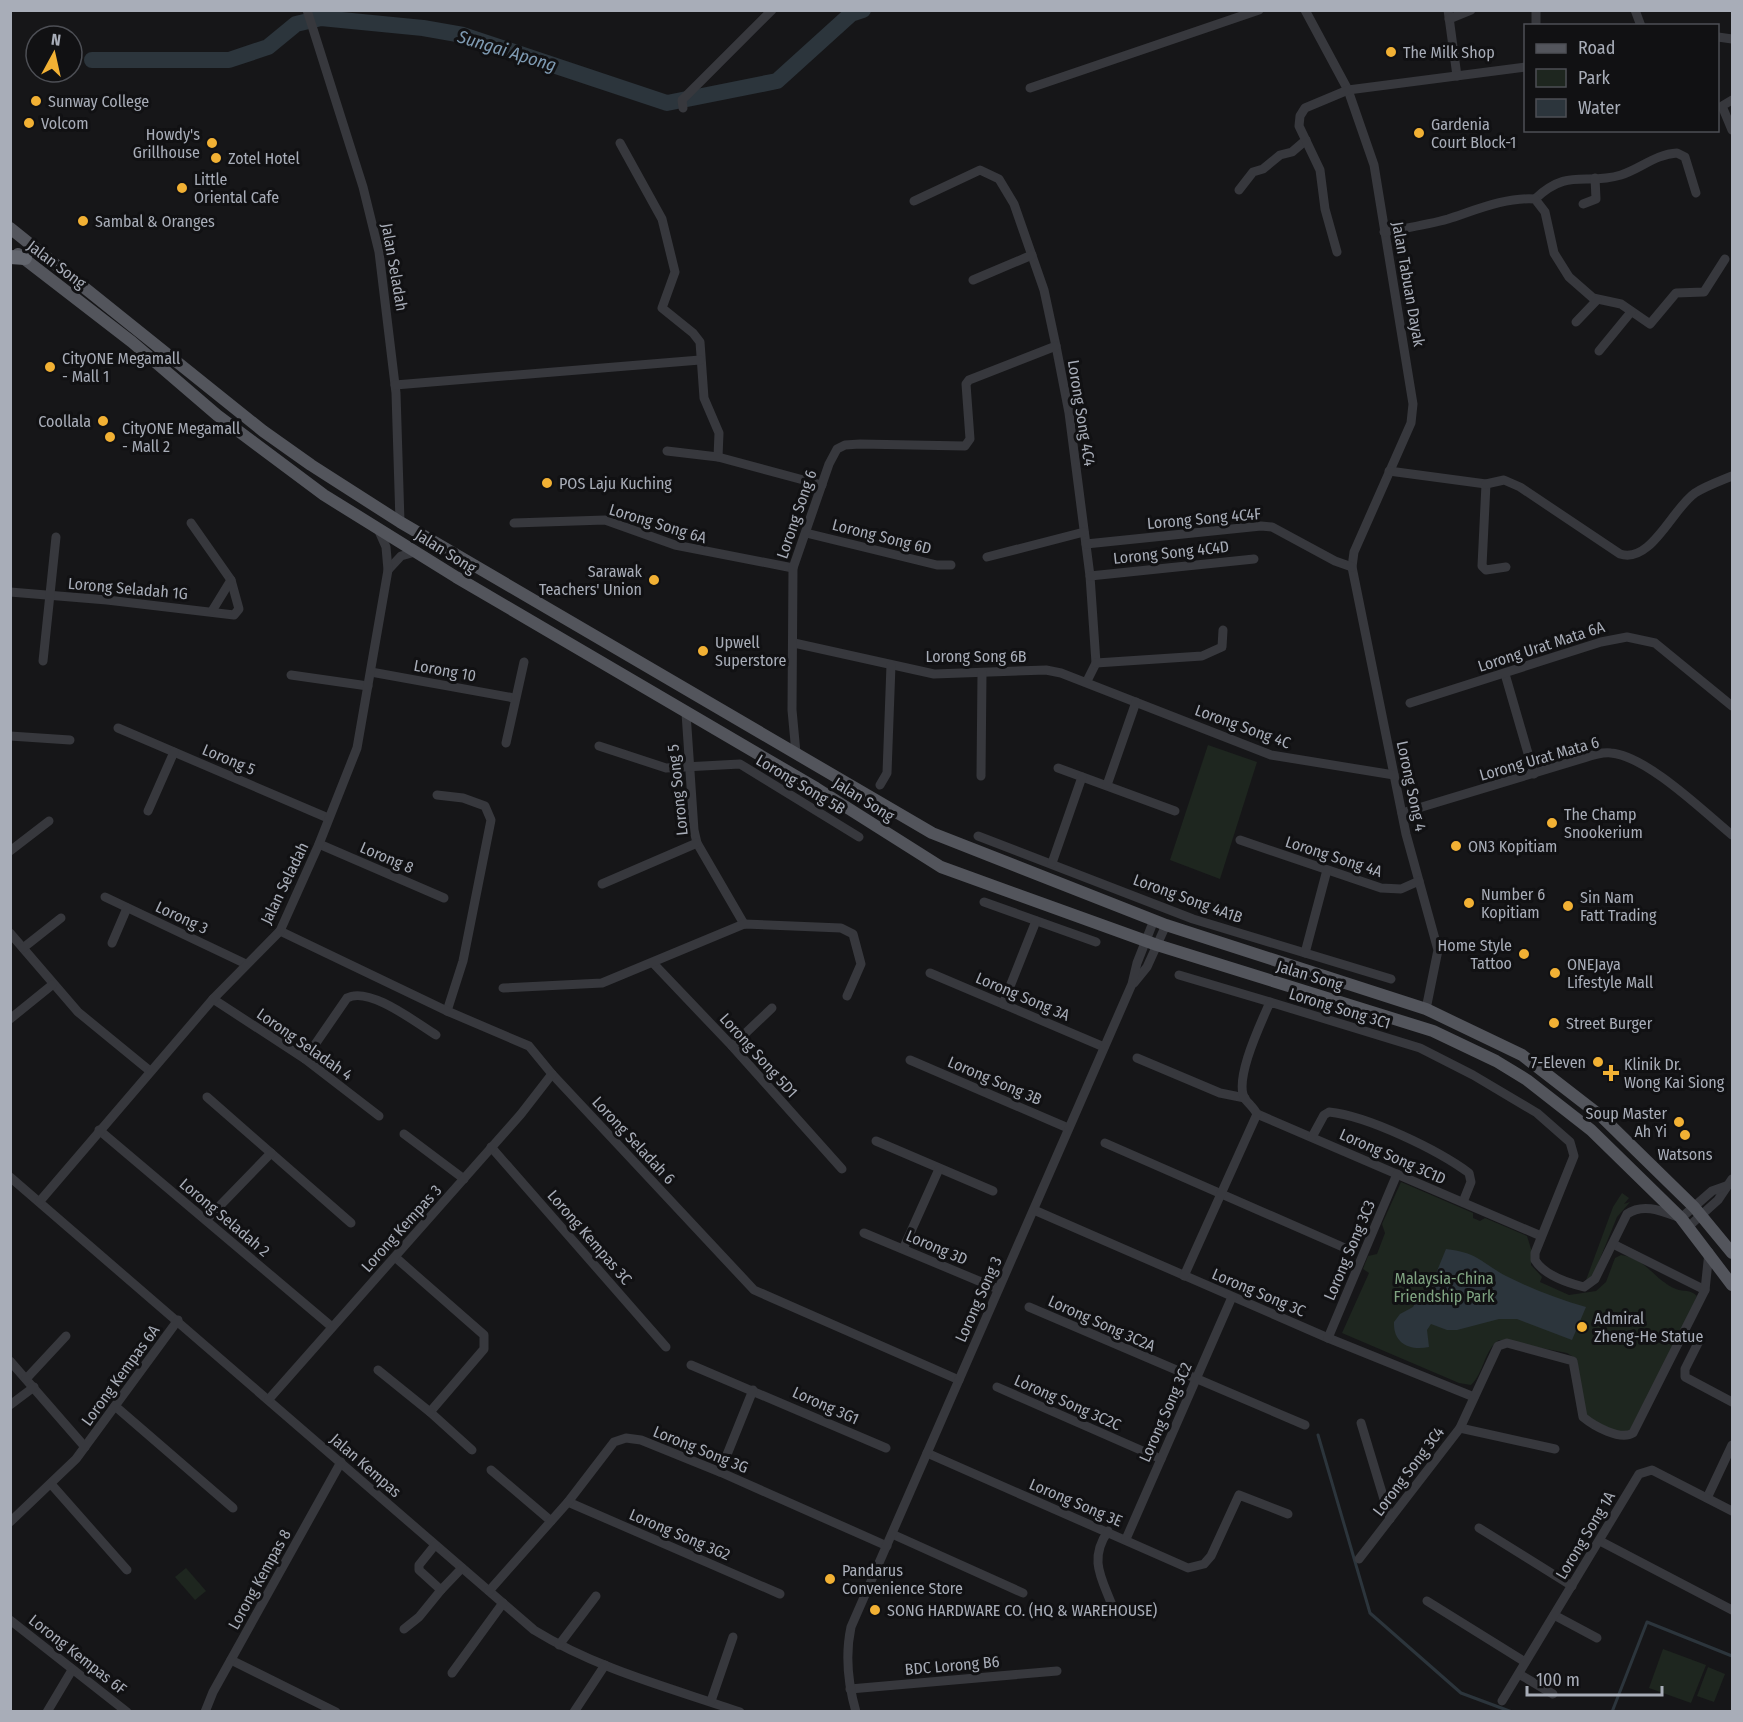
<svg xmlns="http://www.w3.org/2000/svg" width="1743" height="1722" viewBox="0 0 1743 1722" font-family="'Fira Sans Condensed',sans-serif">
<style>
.green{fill:#1e261f}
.water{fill:#2c353c}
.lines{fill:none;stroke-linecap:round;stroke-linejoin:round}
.stream{stroke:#2c353c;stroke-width:3}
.river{stroke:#2c353c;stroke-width:16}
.minor{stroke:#37383d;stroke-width:9}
.major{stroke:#53555c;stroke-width:12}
.highway{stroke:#63666e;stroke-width:14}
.poi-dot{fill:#f2b134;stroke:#111113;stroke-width:2}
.labels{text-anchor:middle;stroke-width:6;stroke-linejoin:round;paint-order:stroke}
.poi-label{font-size:16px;fill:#a8adb8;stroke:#111113;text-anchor:start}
.street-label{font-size:16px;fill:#a8adb8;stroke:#111113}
.park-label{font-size:16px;fill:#7fa381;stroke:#111113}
.water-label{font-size:18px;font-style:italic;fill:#7f9bb3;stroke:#111113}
</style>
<rect width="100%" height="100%" fill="#161618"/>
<g class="green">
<polygon points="1208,745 1257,762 1220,879 1170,860"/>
<path d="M1401 1182 1473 1213V1218L1480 1221 1485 1218 1527 1236 1532 1252 1531 1265 1542 1277 1540 1282 1569 1295 1596 1291 1606 1282 1615 1258 1621 1255C1646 1258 1654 1280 1676 1289 1684 1292 1690 1289 1697 1296L1634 1428 1621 1434 1588 1418 1581 1405 1577 1359 1567 1353 1499 1340C1484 1350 1484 1373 1471 1385L1459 1383 1342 1333 1369 1273 1363 1269 1368 1256 1377 1254 1385 1233 1382 1224Z"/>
<polygon points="1622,1193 1629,1198 1624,1204 1630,1202 1617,1217 1590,1283 1585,1283 1613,1207"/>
<polygon points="186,1568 206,1591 195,1600 175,1577"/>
<polygon points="1663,1649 1706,1665 1691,1703 1649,1688"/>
<polygon points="1708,1667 1725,1674 1714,1702 1697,1696"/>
</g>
<path class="water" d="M1446 1249C1479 1253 1480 1262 1506 1276 1532 1289 1558 1299 1586 1307L1572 1340 1517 1319H1499L1457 1330H1447L1431 1324 1427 1330 1429 1347C1410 1351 1393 1344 1394 1322L1400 1314 1413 1307 1416 1301 1428 1293Z"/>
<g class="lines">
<g class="stream">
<polyline points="1318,1435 1370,1613 1461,1693 1512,1712"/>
<polyline points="1612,1712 1647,1622 1732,1656"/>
</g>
<polyline class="river" points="92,60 229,60 268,47 296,24 321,18 423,28 463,35 667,103 777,81 851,14 863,10"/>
<g class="minor">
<polyline points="307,10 363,187 379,252 396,393 400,522"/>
<polyline points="1305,10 1348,90 1374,165 1413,404 1411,423 1354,552 1352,567 1406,834 1438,950 1426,1009"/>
<polyline points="1448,10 1457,76"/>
<polyline points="1536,10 1536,26"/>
<polyline points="1635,10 1641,26"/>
<polyline points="1449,19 1471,10"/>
<polyline points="1718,37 1732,39"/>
<polyline points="1030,88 1259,10"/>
<polyline points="1732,100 1722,106 1732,130"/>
<polyline points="683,108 682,100 772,10"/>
<polyline points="620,143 662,219 675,272 662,308 693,333 700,342 704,398 719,433 718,457"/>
<polyline points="1239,190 1253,172 1263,169 1280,155 1292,152 1306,140"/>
<path d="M1535 199C1569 167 1585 186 1621 175 1640 169 1656 154 1677 153L1685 157 1696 193"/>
<polyline points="914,201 980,170 999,179 1014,204 1044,290 1056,346 1069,413 1090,576 1096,663 1087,681"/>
<polyline points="1583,204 1596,199 1595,178"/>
<path d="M1384 232C1405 228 1427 225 1448 219 1476 210 1506 197 1535 199L1545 212 1554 253 1569 277 1593 298 1621 304 1650 324 1676 293 1704 292 1725 259"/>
<polyline points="1337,252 1325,209 1320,170 1299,126 1300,116 1305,108 1348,90 1526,67"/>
<polyline points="973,280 1032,255"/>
<polyline points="1576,322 1597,300"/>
<polyline points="1599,351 1631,312"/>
<polyline points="395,385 700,360"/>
<polyline points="667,451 718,457 822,485"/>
<polyline points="1389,471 1486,484 1482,566 1486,570 1506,567"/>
<path d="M1486 484 1504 480 1520 487 1620 554C1651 564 1672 509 1695 493 1706 486 1720 481 1732 476"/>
<polyline points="514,523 605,520 675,545 793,568"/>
<polyline points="806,533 937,565 951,565"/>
<polyline points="1086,544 1261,526 1272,527 1335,561 1352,567"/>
<polyline points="987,557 1084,532"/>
<polyline points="388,570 401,556 415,552"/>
<polyline points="1090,576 1254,559"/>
<polyline points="10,592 107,600 234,615 239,609 231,580 191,523"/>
<polyline points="212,611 231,580"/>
<polyline points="794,643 934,674 1046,670 1061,673 1271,755 1394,775"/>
<polyline points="43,661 56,537"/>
<polyline points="1096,663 1202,656 1222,647 1223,630"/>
<polyline points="371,672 514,698"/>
<polyline points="1505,674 1534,774"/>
<polyline points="291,675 368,686"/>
<polyline points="1410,703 1601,642 1627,637 1655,643 1732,706"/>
<polyline points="686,713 694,830 697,843 744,924"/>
<polyline points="118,728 328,818"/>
<polyline points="10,736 70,740"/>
<polyline points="506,743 524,662"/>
<polyline points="599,746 666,768 740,764 859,837"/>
<polyline points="796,753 792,710 793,568 829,464 837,449 845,445 860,444 965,446 970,439 966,384 969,380 1056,346"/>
<polyline points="1058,768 1175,811"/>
<polyline points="981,776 982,673"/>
<polyline points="880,785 887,773 891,665"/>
<polyline points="1107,785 1136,702"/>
<polyline points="437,795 463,798 485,806 491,820 463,961 447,1011"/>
<polyline points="148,811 174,752"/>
<path d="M1402 813 1584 758C1593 755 1602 752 1611 753 1647 756 1704 812 1732 835"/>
<polyline points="978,836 1193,919 1391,979"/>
<polyline points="1240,840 1381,888 1401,889 1419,881"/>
<polyline points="319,844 444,898"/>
<polyline points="10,851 49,821"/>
<polyline points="1052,863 1082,777"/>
<polyline points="602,884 697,843"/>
<polyline points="105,897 246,964"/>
<polyline points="984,902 1096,942"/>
<polyline points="280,931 447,1011 529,1046 552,1074 754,1290 959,1380"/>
<polyline points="10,933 78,1012 150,1071"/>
<polyline points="112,943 127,908"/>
<polyline points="23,948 61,918"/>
<polyline points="1305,953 1327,870"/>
<polyline points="653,963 732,1046 842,1169"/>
<polyline points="930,973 1104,1047"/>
<polyline points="1179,975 1270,1002"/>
<polyline points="1134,983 1147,967 1166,925"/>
<polyline points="503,988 602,983 744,924 841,928 853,934 861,964 847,996"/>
<polyline points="213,999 305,1059 379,1116"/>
<polyline points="1003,1004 1036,921"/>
<polyline points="10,1019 52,985"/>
<polyline points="732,1046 772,1008"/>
<polyline points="1137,1058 1220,1093 1245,1098"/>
<path d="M305 1059 347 998C369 986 415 1022 436 1035"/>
<polyline points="910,1060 1068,1128"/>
<polyline points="207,1097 351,1223"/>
<polyline points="1257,1114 1541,1236"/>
<polyline points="99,1130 332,1327"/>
<polyline points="404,1134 464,1179"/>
<path d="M1312 1137 1324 1115 1329 1112C1368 1116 1438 1150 1469 1173L1471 1182 1463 1202"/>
<polyline points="876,1141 993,1191"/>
<polyline points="1105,1143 1345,1248"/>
<polyline points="491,1147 666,1347"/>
<path d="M10 1177 534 1630C597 1669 671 1688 740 1712"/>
<polyline points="40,1201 213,999 280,931 319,844 357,748 388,570 386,547 378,529"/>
<polyline points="1034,1210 1328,1338 1474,1397"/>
<polyline points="206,1220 271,1153"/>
<polyline points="1688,1227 1718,1200 1732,1179"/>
<polyline points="864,1233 998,1289"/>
<polyline points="1613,1244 1705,1290"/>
<polyline points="903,1249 939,1169"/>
<polyline points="395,1257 484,1335 484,1349 430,1412 472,1450"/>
<path d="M1184 1276 1257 1114C1254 1108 1249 1104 1245 1099 1233 1080 1262 1021 1270 1002L1420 1048 1473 1075 1537 1113 1570 1142 1574 1156 1535 1253V1260C1544 1275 1568 1283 1584 1287L1595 1279 1627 1214C1644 1202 1664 1212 1681 1218L1712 1191 1726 1186"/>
<polyline points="1029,1307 1305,1425"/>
<polyline points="1328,1338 1397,1174"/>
<polyline points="1700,1339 1685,1369 1685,1377 1732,1402"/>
<polyline points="10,1361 85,1447"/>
<polyline points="691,1365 886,1448"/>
<polyline points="378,1370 430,1412"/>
<polyline points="26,1379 66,1336"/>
<polyline points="997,1387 1161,1459"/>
<polyline points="269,1399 521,1114 552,1074"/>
<polyline points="10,1405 34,1387"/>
<polyline points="115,1406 233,1508"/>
<polyline points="1361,1423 1390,1519"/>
<polyline points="1460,1428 1555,1449"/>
<polyline points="927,1453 1188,1568 1204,1564 1211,1556 1239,1495 1288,1514"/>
<polyline points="491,1470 551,1521"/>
<polyline points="720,1472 753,1390"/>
<polyline points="51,1484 127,1570"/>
<polyline points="1707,1498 1732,1445"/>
<polyline points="568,1502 780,1594"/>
<polyline points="10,1522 76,1459 178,1320"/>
<polyline points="1479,1528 1572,1586"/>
<path d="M1108 1531C1088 1560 1102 1578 1113 1608"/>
<polyline points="892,1534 1023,1593"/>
<polyline points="1126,1539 1232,1297"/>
<polyline points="1600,1541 1732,1610"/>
<path d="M1359 1559 1460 1428 1498 1346 1507 1343 1573 1361 1583 1417C1594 1426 1620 1441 1633 1433L1705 1290 1709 1252"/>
<polyline points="441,1590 462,1568"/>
<polyline points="489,1591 568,1502 614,1442 626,1438 641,1440 720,1472 887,1546"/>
<polyline points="1427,1601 1525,1662"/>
<polyline points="1554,1615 1597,1638"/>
<polyline points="10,1620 127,1712"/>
<polyline points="404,1629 419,1617 441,1590 419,1570 419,1565 435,1545"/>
<polyline points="559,1645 596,1596"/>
<polyline points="231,1660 336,1712"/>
<polyline points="452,1673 503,1603"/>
<polyline points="1519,1674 1553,1694"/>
<polyline points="850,1689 1057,1671"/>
<polyline points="711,1701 733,1637"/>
<polyline points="1502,1701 1639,1474 1652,1470 1732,1511"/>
<polyline points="47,1712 72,1670"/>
<polyline points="205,1712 213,1692 341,1462"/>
<polyline points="574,1712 605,1665"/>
<path d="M856 1712C848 1684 845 1655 851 1627L1132 984 1137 963 1154 920"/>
</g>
<g class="major">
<polyline points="10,228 263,431 311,465 400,522 932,833 1166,925 1426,1009 1522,1055 1602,1117 1694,1207 1732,1253"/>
<polyline points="18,254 132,342 217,415 324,495 456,577 816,788 941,867 1157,945 1433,1031 1496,1061 1527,1080 1591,1130 1681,1218 1732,1285"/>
</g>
<polyline class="highway" points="10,257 25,258"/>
</g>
<g class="poi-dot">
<circle cx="1391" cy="52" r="6"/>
<circle cx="36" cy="101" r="6"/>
<circle cx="29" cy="123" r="6"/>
<circle cx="1419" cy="133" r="6"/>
<circle cx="212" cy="143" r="6"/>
<circle cx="216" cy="158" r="6"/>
<circle cx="182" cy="188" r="6"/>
<circle cx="83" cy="221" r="6"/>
<circle cx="50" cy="367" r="6"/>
<circle cx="103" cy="421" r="6"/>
<circle cx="110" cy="437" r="6"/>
<circle cx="547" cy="483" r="6"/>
<circle cx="654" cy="580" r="6"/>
<circle cx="703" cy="651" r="6"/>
<circle cx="1552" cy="823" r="6"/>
<circle cx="1456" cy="846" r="6"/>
<circle cx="1469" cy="903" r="6"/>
<circle cx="1568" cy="906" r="6"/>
<circle cx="1524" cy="954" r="6"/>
<circle cx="1555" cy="973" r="6"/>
<circle cx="1554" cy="1023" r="6"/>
<circle cx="1598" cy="1062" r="6"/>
<path d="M1608 1064h6v6h6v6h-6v6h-6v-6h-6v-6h6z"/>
<circle cx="1679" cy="1122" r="6"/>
<circle cx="1685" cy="1135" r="6"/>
<circle cx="1582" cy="1327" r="6"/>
<circle cx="830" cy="1579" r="6"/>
<circle cx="875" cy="1610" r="6"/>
</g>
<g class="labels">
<g class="poi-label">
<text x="1403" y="58">The Milk Shop</text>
<text x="48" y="107">Sunway College</text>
<text x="41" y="129">Volcom</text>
<text x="1431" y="130">Gardenia<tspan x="1431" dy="18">Court Block-1</tspan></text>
<text x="200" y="140" text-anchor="end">Howdy's<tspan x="200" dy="18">Grillhouse</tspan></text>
<text x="228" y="164">Zotel Hotel</text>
<text x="194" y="185">Little<tspan x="194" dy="18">Oriental Cafe</tspan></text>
<text x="95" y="227">Sambal &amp; Oranges</text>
<text x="62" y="364">CityONE Megamall<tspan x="62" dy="18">- Mall 1</tspan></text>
<text x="91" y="427" text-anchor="end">Coollala</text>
<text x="122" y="434">CityONE Megamall<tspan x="122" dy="18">- Mall 2</tspan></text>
<text x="559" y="489">POS Laju Kuching</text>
<text x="642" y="577" text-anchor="end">Sarawak<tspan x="642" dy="18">Teachers' Union</tspan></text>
<text x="715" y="648">Upwell<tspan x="715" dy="18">Superstore</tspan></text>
<text x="1564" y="820">The Champ<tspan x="1564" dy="18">Snookerium</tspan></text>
<text x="1468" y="852">ON3 Kopitiam</text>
<text x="1481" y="900">Number 6<tspan x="1481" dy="18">Kopitiam</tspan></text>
<text x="1580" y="903">Sin Nam<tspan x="1580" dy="18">Fatt Trading</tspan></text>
<text x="1512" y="951" text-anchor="end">Home Style<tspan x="1512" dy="18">Tattoo</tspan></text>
<text x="1567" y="970">ONEJaya<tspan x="1567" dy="18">Lifestyle Mall</tspan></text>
<text x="1566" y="1029">Street Burger</text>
<text x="1586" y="1068" text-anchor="end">7-Eleven</text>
<text x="1624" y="1070">Klinik Dr.<tspan x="1624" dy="18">Wong Kai Siong</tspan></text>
<text x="1667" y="1119" text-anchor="end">Soup Master<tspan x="1667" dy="18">Ah Yi</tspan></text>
<text x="1685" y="1160" text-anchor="middle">Watsons</text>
<text x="1594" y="1324">Admiral<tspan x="1594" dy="18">Zheng-He Statue</tspan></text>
<text x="842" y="1576">Pandarus<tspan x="842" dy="18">Convenience Store</tspan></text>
<text x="887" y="1616">SONG HARDWARE CO. (HQ &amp; WAREHOUSE)</text>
</g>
<g class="street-label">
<text transform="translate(57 264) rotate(37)" y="6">Jalan Song</text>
<text transform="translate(395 267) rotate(80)" y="6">Jalan Seladah</text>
<text transform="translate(1409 284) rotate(80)" y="6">Jalan Tabuan Dayak</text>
<text transform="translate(1082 413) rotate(81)" y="6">Lorong Song 4C4</text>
<text transform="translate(796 514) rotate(-71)" y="6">Lorong Song 6</text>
<text transform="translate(1204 518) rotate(-5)" y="6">Lorong Song 4C4F</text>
<text transform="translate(658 523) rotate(17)" y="6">Lorong Song 6A</text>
<text transform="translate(882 536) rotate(14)" y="6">Lorong Song 6D</text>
<text transform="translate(446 551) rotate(32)" y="6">Jalan Song</text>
<text transform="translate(1171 552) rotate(-6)" y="6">Lorong Song 4C4D</text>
<text transform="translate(128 588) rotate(5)" y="6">Lorong Seladah 1G</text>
<text transform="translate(1541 646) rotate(-18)" y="6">Lorong Urat Mata 6A</text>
<text x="976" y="662">Lorong Song 6B</text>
<text transform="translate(445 670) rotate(10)" y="6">Lorong 10</text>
<text transform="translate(1243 726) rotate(20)" y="6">Lorong Song 4C</text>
<text transform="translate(1539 758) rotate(-16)" y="6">Lorong Urat Mata 6</text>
<text transform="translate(229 759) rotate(23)" y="6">Lorong 5</text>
<text transform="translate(801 784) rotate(31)" y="6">Lorong Song 5B</text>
<text transform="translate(1412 786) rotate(78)" y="6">Lorong Song 4</text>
<text transform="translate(677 790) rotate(-96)" y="6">Lorong Song 5</text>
<text transform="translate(864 799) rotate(32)" y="6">Jalan Song</text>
<text transform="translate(1334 856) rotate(18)" y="6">Lorong Song 4A</text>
<text transform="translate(387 857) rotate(23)" y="6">Lorong 8</text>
<text transform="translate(284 883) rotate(-64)" y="6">Jalan Seladah</text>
<text transform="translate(1188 898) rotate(20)" y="6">Lorong Song 4A1B</text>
<text transform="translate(182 917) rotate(25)" y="6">Lorong 3</text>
<text transform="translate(1310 975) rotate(17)" y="6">Jalan Song</text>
<text transform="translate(1023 996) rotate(23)" y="6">Lorong Song 3A</text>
<text transform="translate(1340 1008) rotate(17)" y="6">Lorong Song 3C1</text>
<text transform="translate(305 1044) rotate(35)" y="6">Lorong Seladah 4</text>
<text transform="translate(759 1055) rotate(48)" y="6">Lorong Song 5D1</text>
<text transform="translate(995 1080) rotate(23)" y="6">Lorong Song 3B</text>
<text transform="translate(634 1140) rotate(47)" y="6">Lorong Seladah 6</text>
<text transform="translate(1393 1156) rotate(24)" y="6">Lorong Song 3C1D</text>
<text transform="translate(225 1217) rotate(40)" y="6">Lorong Seladah 2</text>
<text transform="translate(401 1228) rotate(-48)" y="6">Lorong Kempas 3</text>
<text transform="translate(590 1237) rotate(49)" y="6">Lorong Kempas 3C</text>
<text transform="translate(937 1247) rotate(23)" y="6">Lorong 3D</text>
<text transform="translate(1349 1250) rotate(-67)" y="6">Lorong Song 3C3</text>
<text transform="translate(1259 1292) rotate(23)" y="6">Lorong Song 3C</text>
<text transform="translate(978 1299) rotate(-66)" y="6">Lorong Song 3</text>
<text transform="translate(1102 1323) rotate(24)" y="6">Lorong Song 3C2A</text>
<text transform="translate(120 1375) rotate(-54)" y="6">Lorong Kempas 6A</text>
<text transform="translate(1068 1402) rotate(24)" y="6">Lorong Song 3C2C</text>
<text transform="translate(826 1405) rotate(24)" y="6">Lorong 3G1</text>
<text transform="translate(1165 1412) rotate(-66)" y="6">Lorong Song 3C2</text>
<text transform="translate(701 1449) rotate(22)" y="6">Lorong Song 3G</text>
<text transform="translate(366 1465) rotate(41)" y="6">Jalan Kempas</text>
<text transform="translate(1408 1471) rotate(-53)" y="6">Lorong Song 3C4</text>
<text transform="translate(1076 1502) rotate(23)" y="6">Lorong Song 3E</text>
<text transform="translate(680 1534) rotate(23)" y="6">Lorong Song 3G2</text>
<text transform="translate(1585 1535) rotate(-59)" y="6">Lorong Song 1A</text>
<text transform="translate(259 1579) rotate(-61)" y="6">Lorong Kempas 8</text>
<text transform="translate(78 1654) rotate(38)" y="6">Lorong Kempas 6F</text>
<text transform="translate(952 1665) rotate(-5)" y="6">BDC Lorong B6</text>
</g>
<g class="park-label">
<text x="1444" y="1284">Malaysia-China<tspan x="1444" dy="18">Friendship Park</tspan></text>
</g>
<g class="water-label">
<text transform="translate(507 51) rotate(17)" y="6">Sungai Apong</text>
</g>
</g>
<rect width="1743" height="1722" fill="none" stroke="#a8adb8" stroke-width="24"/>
<rect x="1524" y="24" width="195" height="108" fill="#111113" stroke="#4d4f55" stroke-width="1.5"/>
<rect x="1536" y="44" width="30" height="9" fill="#53555c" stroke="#4d4f55" stroke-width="1.5"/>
<text x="1578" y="54" font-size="18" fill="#a8adb8">Road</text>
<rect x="1536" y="69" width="30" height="18" fill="#1e261f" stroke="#4d4f55" stroke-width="1.5"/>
<text x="1578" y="84" font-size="18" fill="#a8adb8">Park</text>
<rect x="1536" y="99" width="30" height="18" fill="#2c353c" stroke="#4d4f55" stroke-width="1.5"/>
<text x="1578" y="114" font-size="18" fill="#a8adb8">Water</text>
<g transform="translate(54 54) rotate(8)"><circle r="28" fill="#111113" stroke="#4d4f55" stroke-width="1.5"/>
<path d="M0-4.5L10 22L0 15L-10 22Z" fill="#f2b134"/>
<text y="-9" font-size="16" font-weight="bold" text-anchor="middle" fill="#a8adb8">N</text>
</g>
<path d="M1527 1686v9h135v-9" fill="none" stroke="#a8adb8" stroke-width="3"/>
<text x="1536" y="1686" font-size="18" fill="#a8adb8" stroke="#111113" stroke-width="4.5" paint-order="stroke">100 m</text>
</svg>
